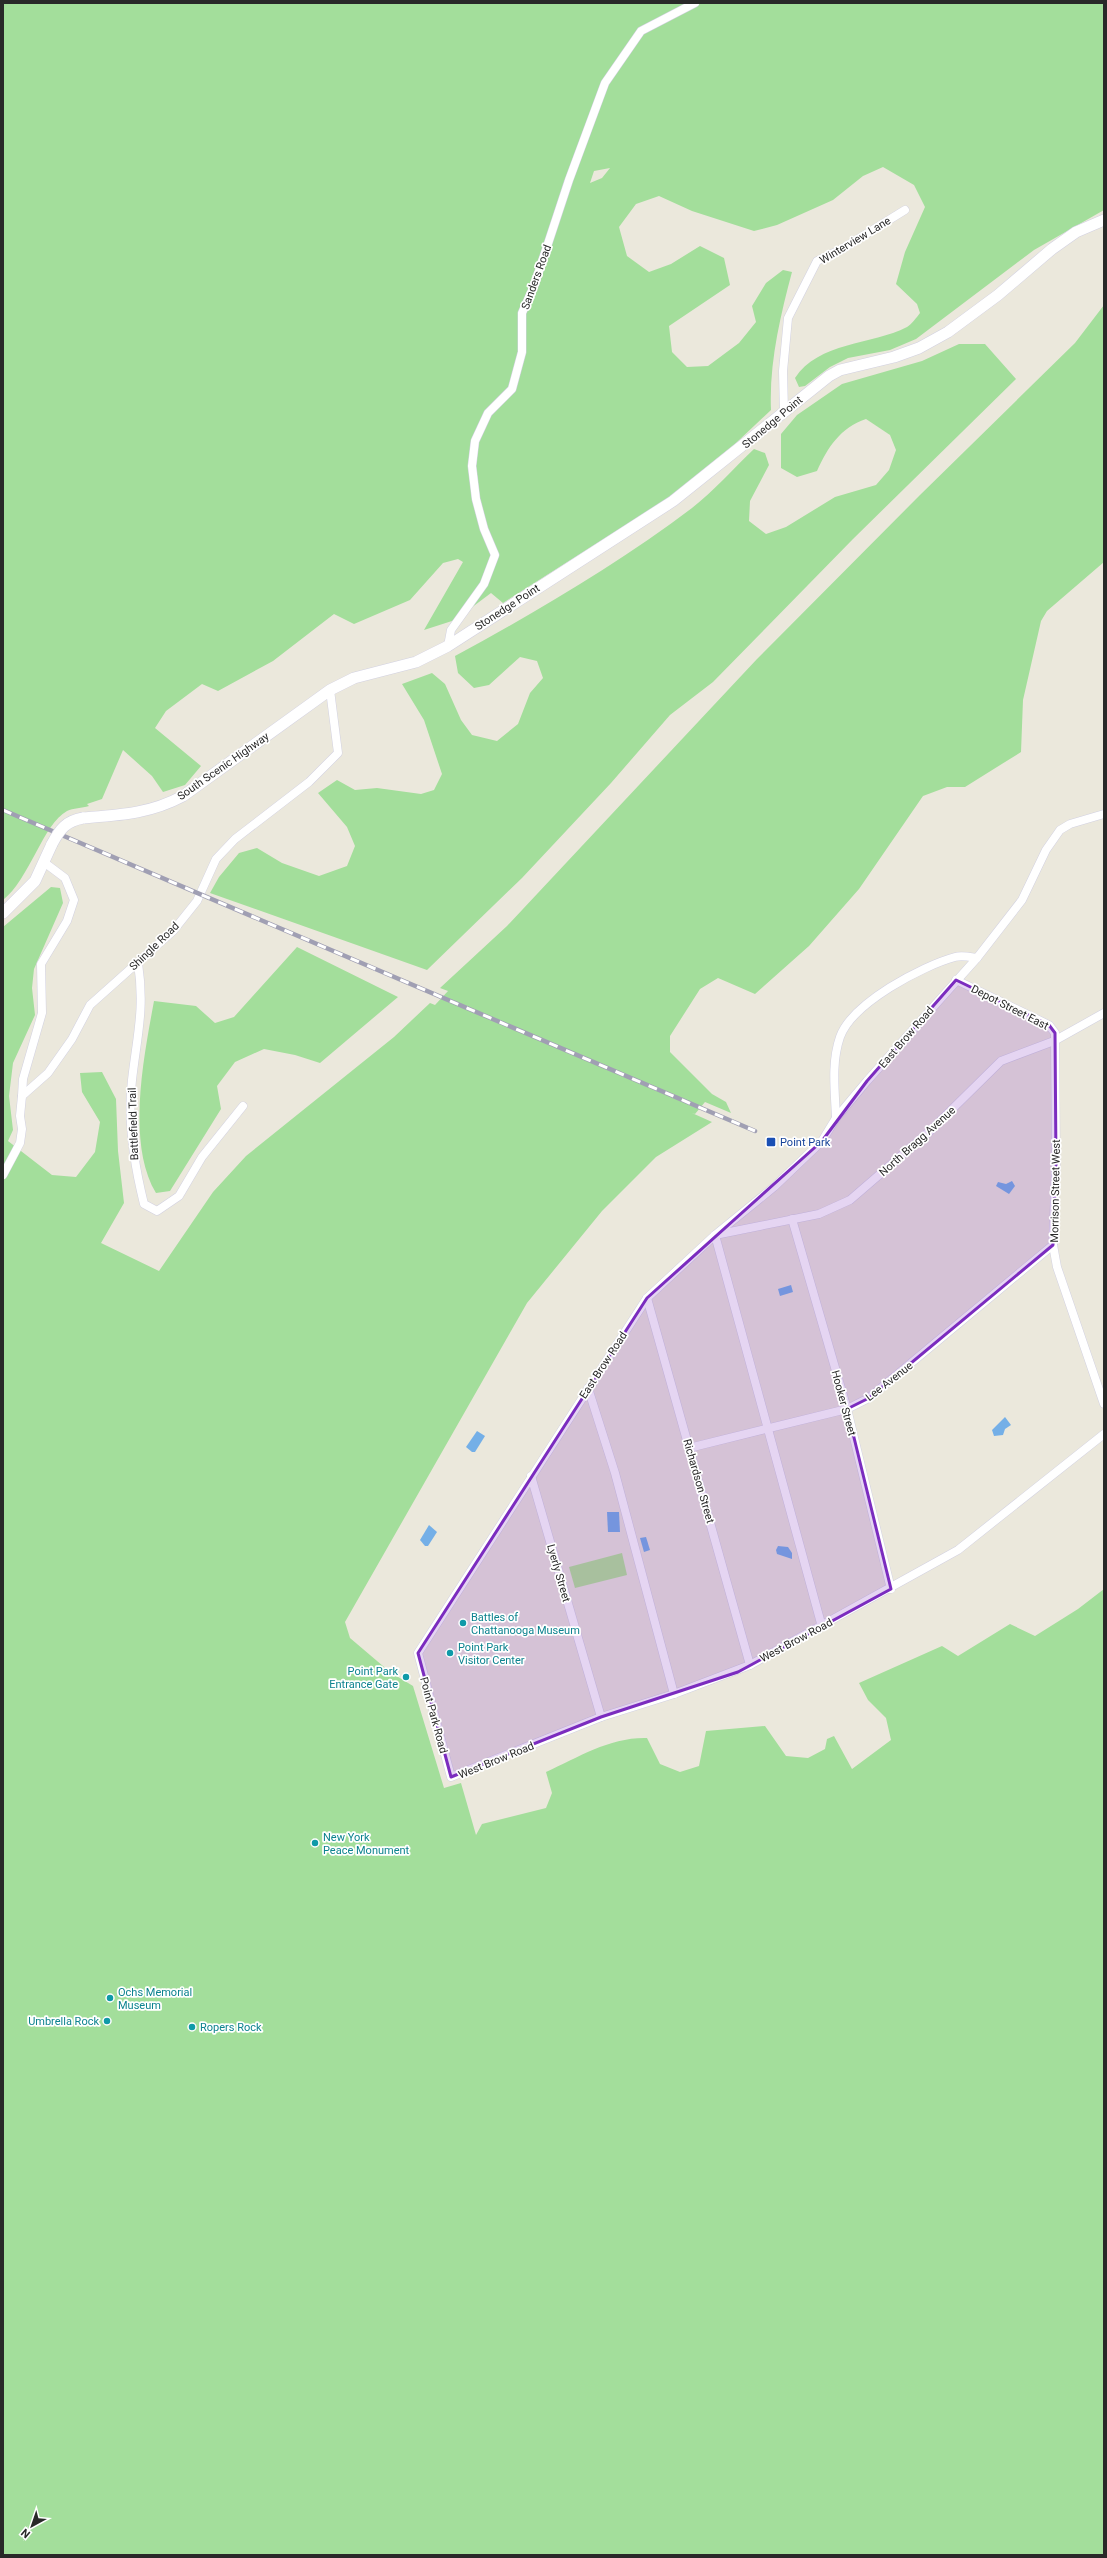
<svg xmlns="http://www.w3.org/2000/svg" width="1107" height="2558" viewBox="0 0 1107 2558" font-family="Roboto,sans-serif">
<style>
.green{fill:#a3de9b;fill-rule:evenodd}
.pitch{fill:#b3e597}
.water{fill:#74afe7}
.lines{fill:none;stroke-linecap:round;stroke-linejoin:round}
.minor-casing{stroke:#d2d1e1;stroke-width:9}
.secondary-casing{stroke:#d2d1e1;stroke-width:12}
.minor{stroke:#fff;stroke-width:8}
.secondary{stroke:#fff;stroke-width:11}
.rail-casing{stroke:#a09fb3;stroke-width:4.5}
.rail{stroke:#fff;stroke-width:3;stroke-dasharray:9;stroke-linecap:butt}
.secondary-bridge-casing{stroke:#d2d1e1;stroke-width:12;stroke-linecap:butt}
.secondary-bridge{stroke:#fff;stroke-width:11}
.marked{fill:#7b2cbf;fill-opacity:0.2;stroke:#7b2cbf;stroke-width:3;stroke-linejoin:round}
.transit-dot{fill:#1a4fb4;stroke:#fff;stroke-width:1.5}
.culture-dot{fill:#0f9aa8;stroke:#fff;stroke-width:1.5}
.labels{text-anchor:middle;stroke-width:3.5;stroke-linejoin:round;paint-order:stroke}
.street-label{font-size:11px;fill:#292929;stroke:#fff}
.transit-label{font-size:11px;fill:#164399;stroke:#fff;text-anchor:start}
.culture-label{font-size:11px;fill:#0d838f;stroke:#fff;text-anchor:start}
</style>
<rect width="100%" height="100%" fill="#ebe8dc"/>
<g class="green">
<path d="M3 3H1104V210L1034 250 916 339 890 350 848 358 830 367 805 386 799 387 795 378C818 342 872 345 907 327 912 324 916 318 920 313L917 304 896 284 905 252 925 207 914 185 883 167 863 176 833 200 777 225 754 231 692 211 659 196 636 204 619 227 627 256 649 272 671 264 700 246 724 258 730 285 669 326 672 352 687 367 708 366 739 343 756 322 752 306 766 283 783 270 792 272C780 317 769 364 771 410L736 443 668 498 503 603 491 593 455 620 424 630 463 562 458 559 443 563 410 600 354 624 334 614 273 661 218 691 202 684 166 711 155 728 201 766 185 785 163 792 152 776 123 750 102 799 87 804 89 806C82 808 73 808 67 811 43 824 29 880 3 900ZM610 168 602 178 590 183 594 171Z"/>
<path d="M1104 305V562L1047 611 1041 621 1023 700 1021 752 965 787H947L923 796 859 889 809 946 755 994 718 978 700 989 670 1036V1052L712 1094 726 1102 731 1113 705 1102 695 1114 692 1113 712 1122 656 1157 602 1211 527 1303 345 1622 350 1638 390 1672 413 1686 444 1788 461 1783 476 1835 482 1824 546 1808 552 1793 546 1772C579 1757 610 1737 647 1738L660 1764 680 1772 699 1766 706 1731 765 1726 786 1756 808 1758 825 1749 827 1739 834 1736 852 1769 891 1740 886 1718 868 1700 859 1683 942 1646 958 1656 1010 1624 1035 1636 1078 1609 1104 1589V2555H3V927L51 887 60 888 63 903 34 969 32 988 35 1015 13 1063 9 1096 13 1130 8 1141 52 1175 76 1177 95 1152 100 1122 82 1092 80 1073 102 1072 116 1099 118 1151 124 1203 101 1243 159 1271 213 1192 246 1156 394 1037 430 1003 435 1005 448 991 440 988 507 926 757 659 920 495 1075 343Z"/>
<path d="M959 344H985L1016 379 853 539 713 682 670 715 611 783 522 878 427 970 210 893 219 877 239 853 257 848 282 863 319 876 347 866 355 846 347 827 318 793 337 780 355 790 377 788 421 794 434 790 442 774 424 720 402 684 432 673 445 684 461 720 472 735 497 741 518 724 530 693 543 678 537 661 520 657 489 685 474 688 458 673 455 656C536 612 618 564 692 508 714 491 734 468 754 449L765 453 769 465 750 501 749 521 766 534 786 527 835 497 876 485 889 470 896 450 890 435 866 419C840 428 828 447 817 471L797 477 781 468V434L797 415 842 384 922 361Z"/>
<path d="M297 947 398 997 320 1063 295 1055 264 1049 235 1062 217 1086 221 1109 170 1191 156 1193C126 1143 144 1056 154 1001L196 1006 215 1023 234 1017Z"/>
</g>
<polygon class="pitch" points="622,1553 627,1575 575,1588 569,1567"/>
<g class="water">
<polygon points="1012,1181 1015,1186 1009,1194 996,1186 998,1182 1006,1184"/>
<polygon points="791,1285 793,1292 780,1296 778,1289"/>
<polygon points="1005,1417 1011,1425 1005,1429 1003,1435 994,1436 992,1430"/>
<polygon points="477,1431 485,1436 475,1452 472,1452 466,1447"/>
<polygon points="607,1512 619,1512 620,1532 608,1532"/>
<polygon points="429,1525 437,1532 428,1546 425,1546 420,1540"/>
<polygon points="646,1537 650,1550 644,1552 640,1538"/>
<polygon points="778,1546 788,1547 792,1553 792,1559 777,1554 776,1550"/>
</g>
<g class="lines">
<g class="minor-casing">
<g id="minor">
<polyline points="784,412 783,371 788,318 817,261 842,249 905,210"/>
<polyline points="448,646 451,630 484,584 495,555 484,529 476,499 472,466 475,441 488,413 512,389 522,352 522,313 534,286 569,180 605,83 641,31 695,3"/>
<polyline points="1104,814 1070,824 1060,830 1046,850 1022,900 977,958 867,1081 836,1118 822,1141 774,1187 715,1235 647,1298 418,1653 451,1777 601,1717 674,1694 750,1665 958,1550 1104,1434"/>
<path d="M138 963C145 1009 137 1036 132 1080 127 1122 134 1164 144 1204L157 1211 179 1196 202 1157 243 1106"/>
<polyline points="956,980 1049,1025 1055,1033 1056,1164 1053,1245 1057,1267 1104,1404"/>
<polyline points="22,1096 23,1079 42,1013 41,964 67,921 74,900 65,878 45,863"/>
<path d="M836 1118C835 1091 831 1063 840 1037 852 1003 922 966 955 957 962 955 970 957 977 958"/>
<polyline points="3,1175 20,1143 22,1129 20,1116 22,1096 48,1073 72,1039 90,1005 173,931 197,901 216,859 235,839 309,782 338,753 330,690"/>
<polyline points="792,1219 847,1409 891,1589"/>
<polyline points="647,1298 750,1665"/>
<polyline points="588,1388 615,1473 674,1694"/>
<polyline points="689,1448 847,1409 869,1398 1053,1245"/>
<polyline points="531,1476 601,1717"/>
<polyline points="822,1627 715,1235 819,1214 850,1200 930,1131 1001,1061 1054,1041 1104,1013"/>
</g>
</g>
<g class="secondary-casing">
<g id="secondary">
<path d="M83 818C120 815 149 814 183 796L330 690 354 678 416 662 448 646 673 501 829 376 840 370 894 357 919 348 948 332 998 295 1052 249 1076 232 1104 220"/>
<polyline points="3,913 35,881 52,844"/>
</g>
</g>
<use href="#minor" class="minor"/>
<use href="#secondary" class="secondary"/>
<g class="rail-casing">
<polyline id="rail" points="3,810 755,1131"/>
</g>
<use href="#rail" class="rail"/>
<g class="secondary-bridge-casing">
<path id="secondary-bridge" d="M52 844C60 829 66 821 83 818"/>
</g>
<use href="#secondary-bridge" class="secondary-bridge"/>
</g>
<path class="marked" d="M956 980 1049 1025 1055 1033 1056 1164 1053 1245 869 1398 847 1409 891 1589 738 1672 601 1717 451 1777 418 1653 647 1298 822 1141 867 1081Z"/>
<rect class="transit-dot" x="766" y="1137" width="10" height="10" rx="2"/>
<g class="culture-dot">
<circle cx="463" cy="1623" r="4"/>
<circle cx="450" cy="1653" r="4"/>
<circle cx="406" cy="1677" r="4"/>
<circle cx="315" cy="1843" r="4"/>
<circle cx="110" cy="1998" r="4"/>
<circle cx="107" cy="2021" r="4"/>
<circle cx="192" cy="2027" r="4"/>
</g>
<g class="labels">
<g class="street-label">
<text transform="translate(855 240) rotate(-31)" y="4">Winterview Lane</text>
<text transform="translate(536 277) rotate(-70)" y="4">Sanders Road</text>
<text transform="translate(772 422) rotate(-40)" y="4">Stonedge Point</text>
<text transform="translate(507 607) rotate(-33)" y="4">Stonedge Point</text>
<text transform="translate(223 766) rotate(-35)" y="4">South Scenic Highway</text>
<text transform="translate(154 946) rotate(-44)" y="4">Shingle Road</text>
<text transform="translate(1010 1007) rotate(27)" y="4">Depot Street East</text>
<text transform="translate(906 1037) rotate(-49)" y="4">East Brow Road</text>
<text transform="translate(133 1124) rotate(-92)" y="4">Battlefield Trail</text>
<text transform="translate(917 1141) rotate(-42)" y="4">North Bragg Avenue</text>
<text transform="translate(1055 1191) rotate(-89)" y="4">Morrison Street West</text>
<text transform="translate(603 1365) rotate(-57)" y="4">East Brow Road</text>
<text transform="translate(889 1381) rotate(-38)" y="4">Lee Avenue</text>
<text transform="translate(844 1403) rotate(75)" y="4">Hooker Street</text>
<text transform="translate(699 1481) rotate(74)" y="4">Richardson Street</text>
<text transform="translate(559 1573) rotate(74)" y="4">Lyerly Street</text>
<text transform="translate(796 1640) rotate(-28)" y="4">West Brow Road</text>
<text transform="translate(434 1715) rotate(75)" y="4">Point Park Road</text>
<text transform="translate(496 1760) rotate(-22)" y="4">West Brow Road</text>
</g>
<g class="transit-label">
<text x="780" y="1146">Point Park</text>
</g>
<g class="culture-label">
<text x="471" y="1621">Battles of<tspan x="471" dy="13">Chattanooga Museum</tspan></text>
<text x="458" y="1651">Point Park<tspan x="458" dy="13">Visitor Center</tspan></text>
<text x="398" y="1675" text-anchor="end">Point Park<tspan x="398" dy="13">Entrance Gate</tspan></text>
<text x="323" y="1841">New York<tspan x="323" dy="13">Peace Monument</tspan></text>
<text x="118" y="1996">Ochs Memorial<tspan x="118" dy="13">Museum</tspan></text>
<text x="99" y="2025" text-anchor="end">Umbrella Rock</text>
<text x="200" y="2031">Ropers Rock</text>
</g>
</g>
<rect width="1107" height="2558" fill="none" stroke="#292929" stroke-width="8"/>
<g transform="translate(32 2526) rotate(220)" stroke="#ffffff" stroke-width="3" paint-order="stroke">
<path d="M0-3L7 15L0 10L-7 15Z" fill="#292929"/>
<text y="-6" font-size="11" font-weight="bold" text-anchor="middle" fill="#292929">N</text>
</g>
</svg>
